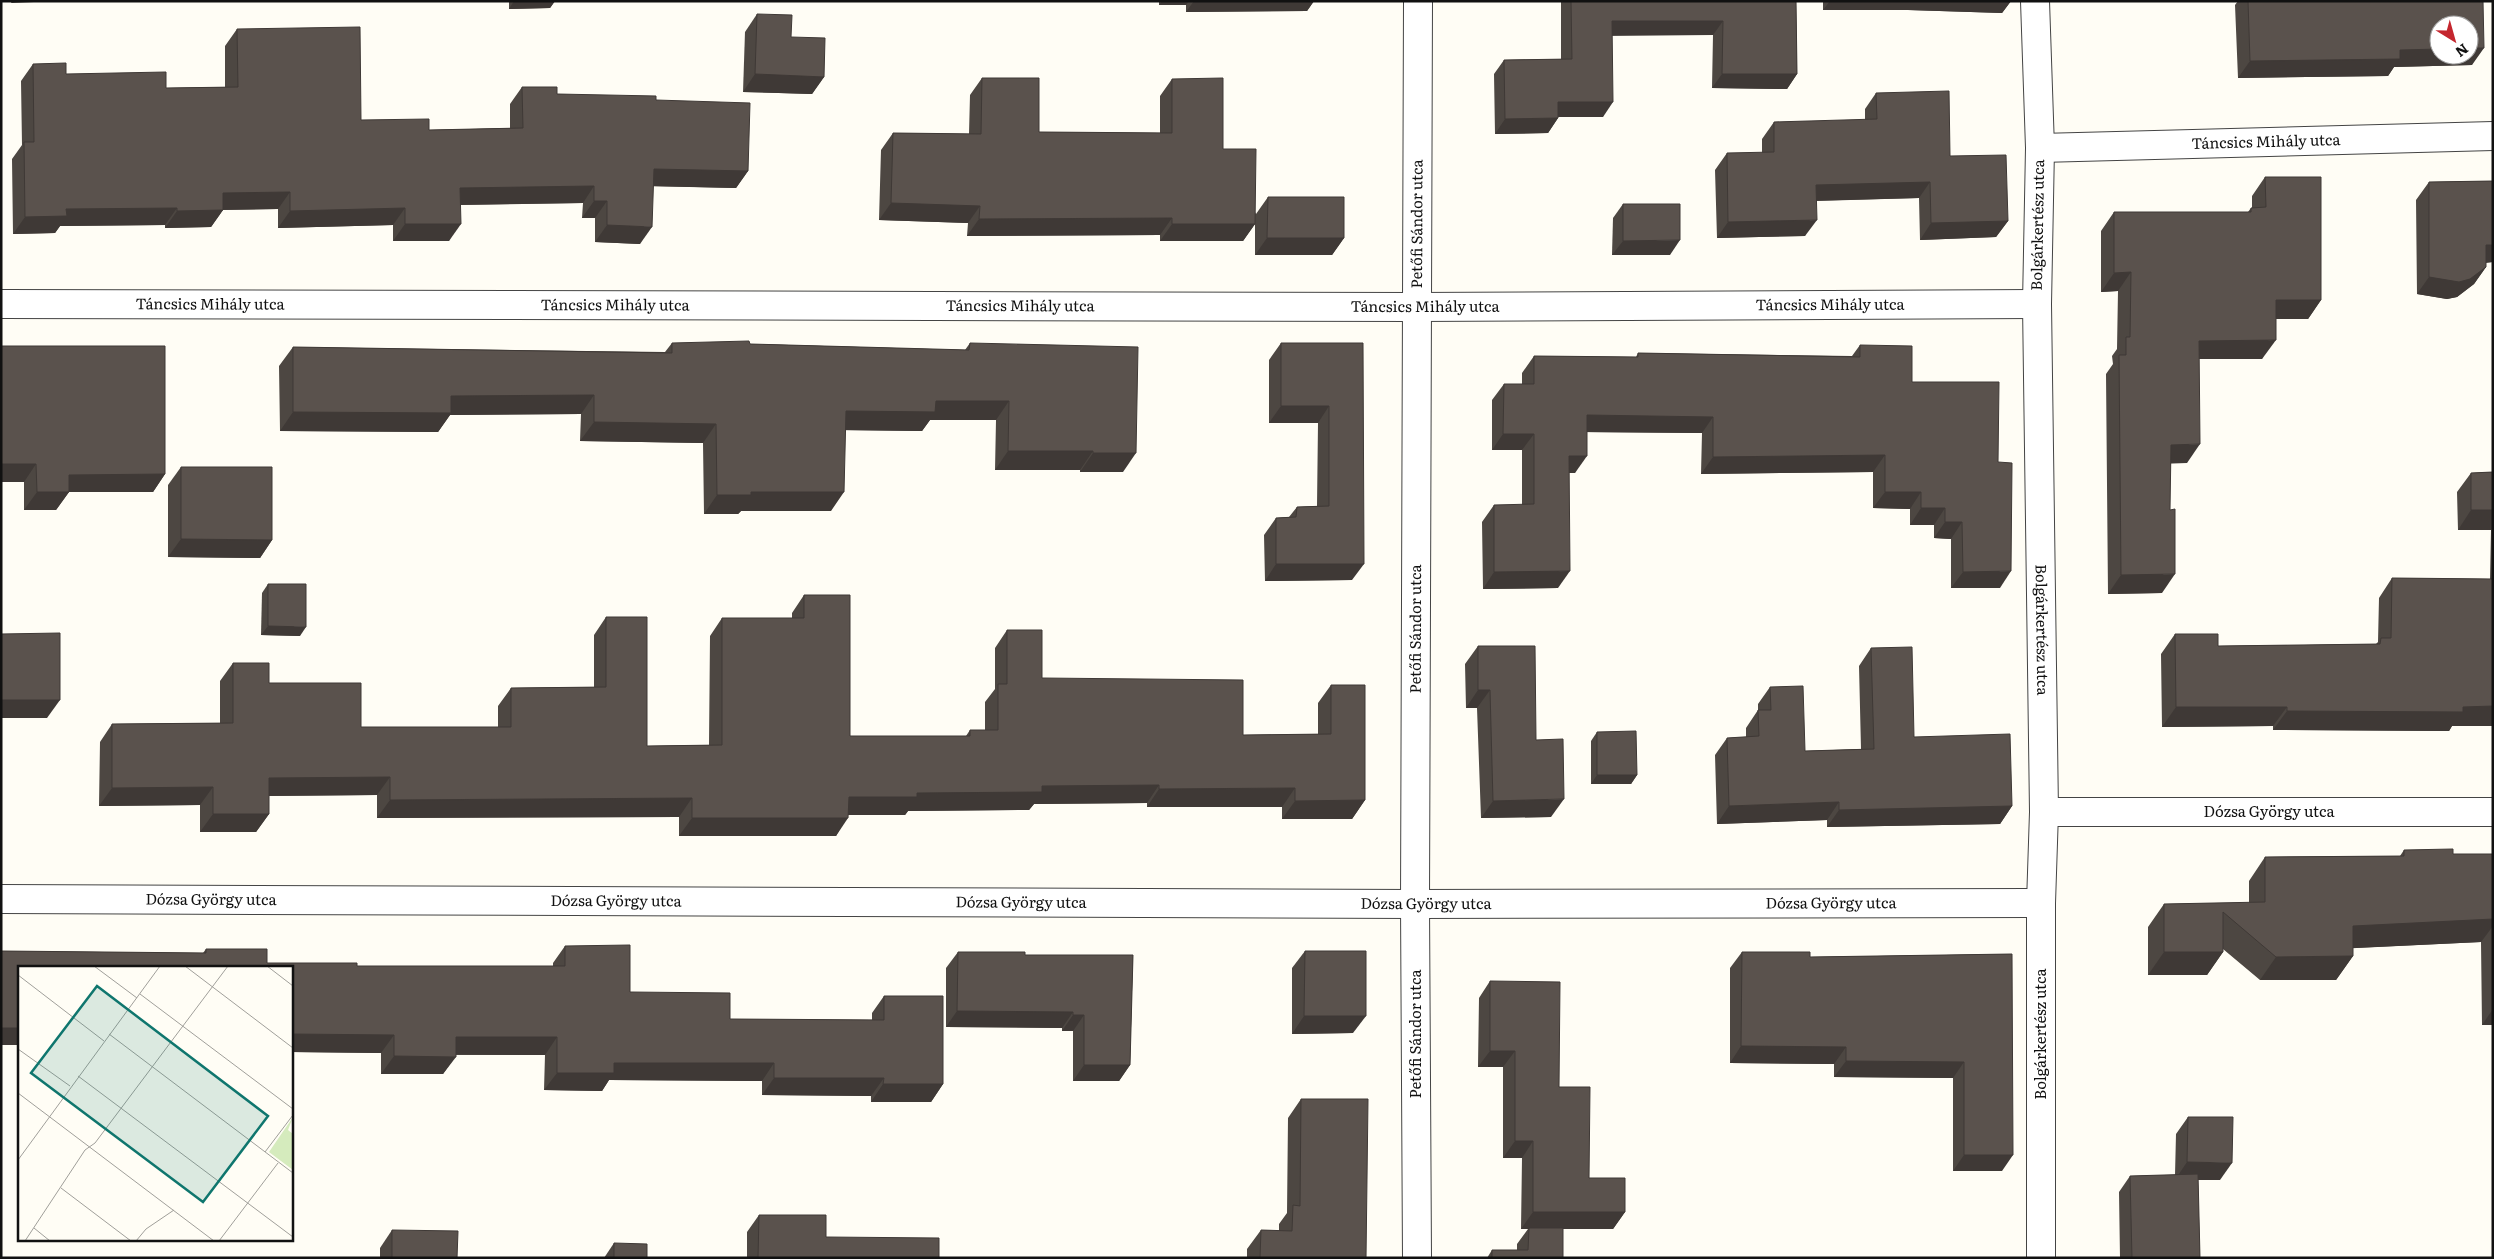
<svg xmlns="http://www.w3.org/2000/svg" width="2494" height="1259" viewBox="0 0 2494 1259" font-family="Literata,serif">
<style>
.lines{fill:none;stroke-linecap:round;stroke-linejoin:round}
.street-casing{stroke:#444;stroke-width:30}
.street{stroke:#fff;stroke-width:28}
.wall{fill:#4d4742}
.shaded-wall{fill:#3f3936}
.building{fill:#5a524d;stroke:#3f3936}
.labels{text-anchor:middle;stroke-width:5;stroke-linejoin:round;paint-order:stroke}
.street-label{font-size:15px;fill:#111;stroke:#fff}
.inset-road{fill:none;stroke:#a09f9a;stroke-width:1}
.view{fill:#0f766e;fill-opacity:0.15;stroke:#0f766e;stroke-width:2.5}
.inset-edge{fill:none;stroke:#111;stroke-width:2.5}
</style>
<rect width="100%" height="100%" fill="#fffdf5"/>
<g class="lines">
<g class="street-casing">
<g id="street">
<path id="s1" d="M2035 1 2040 148 2037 304 2044 812 2041 903V1258"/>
<path id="s2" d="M2040 148 2493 136"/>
<path id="s3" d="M1 304 1417 307 2037 304"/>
<path id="s4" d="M2044 812H2493"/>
<path id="s5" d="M1 899 1415 904 2041 903"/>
<path id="s6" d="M1417 1258 1415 904 1418 1"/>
</g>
</g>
<use href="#street" class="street"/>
</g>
<g class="wall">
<polygon points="509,1 555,1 550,8 509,9"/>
<polygon points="1159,1 1314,1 1307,11 1186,12 1186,5 1159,5"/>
<polygon points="1561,1 1796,1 1797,74 1787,89 1712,88 1713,35 1612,35 1603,117 1558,117 1558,118 1548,133 1495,134 1494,74 1504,60 1561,59"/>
<polygon points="1823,1 2011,1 2002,13 1908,10 1823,10"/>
<polygon points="2238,1 2483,1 2472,65 2394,67 2388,76 2238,78 2235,5"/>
<polygon points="757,14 791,37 824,77 812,94 743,92 745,32"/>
<polygon points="237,29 361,120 429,130 510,128 510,104 522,87 557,94 656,100 748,171 736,188 653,186 640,244 595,242 595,218 582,218 583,203 461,205 449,241 393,241 393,225 278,228 278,209 223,210 211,227 165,228 165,225 60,226 55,233 13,234 12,159 22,145 21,81 33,64 66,74 166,88 225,87 225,46"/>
<polygon points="982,78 1039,132 1160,133 1160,96 1172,79 1223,149 1256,214 1268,197 1344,238 1332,255 1255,255 1255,224 1243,241 1160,241 1160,235 967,236 968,223 879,220 881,150 893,133 969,134 970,95"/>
<polygon points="1876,93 1950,156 2008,221 1996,237 1920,240 1919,198 1816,201 1805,236 1717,238 1715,170 1727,153 1762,153 1762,139 1774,122 1865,120 1865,109"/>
<polygon points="2265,177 2321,300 2308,319 2276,319 2262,359 2199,359 2187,463 2171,463 2162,593 2108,594 2106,374 2113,364 2112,356 2117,349 2118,291 2101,292 2101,231 2114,212 2248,212 2251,208 2252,208 2252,196"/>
<polygon points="2493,181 2493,262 2486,263 2486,267 2474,284 2457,297 2447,299 2417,294 2416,200 2429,182"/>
<polygon points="1623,204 1670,255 1612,255 1613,218"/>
<polygon points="672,343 750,344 965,350 970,343 1123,472 1080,472 1080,470 995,470 996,420 930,420 922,431 845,430 831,511 741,511 738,514 704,514 703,443 580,441 581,414 450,415 438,432 280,431 279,366 293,347 665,352"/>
<polygon points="1281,343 1363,343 1352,580 1265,581 1264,535 1276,518 1289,517 1297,507 1317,506 1318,423 1269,423 1269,360"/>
<polygon points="1860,345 1912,382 1998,462 2000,588 1951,588 1951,539 1934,538 1934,525 1910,525 1910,509 1873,508 1873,472 1701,474 1702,433 1587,432 1575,473 1569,473 1558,588 1483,589 1482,522 1494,505 1522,505 1522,450 1492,450 1492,400 1504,384 1522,384 1522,373 1534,356 1636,357 1638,353 1852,356"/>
<polygon points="1,346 165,474 153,492 69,492 56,510 24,510 24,482"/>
<polygon points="181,467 272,540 260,558 168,557 168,485"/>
<polygon points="2493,472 2493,726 2452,726 2449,731 2273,730 2273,726 2162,727 2161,654 2175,634 2218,646 2376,644 2378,642 2379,598 2392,578 2490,579 2491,530 2458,530 2457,492 2471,473"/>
<polygon points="268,584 300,636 261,635 262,593"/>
<polygon points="804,595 850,736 966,736 970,730 985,730 985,702 995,689 995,648 1007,630 1042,678 1243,735 1318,734 1318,703 1331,685 1365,800 1352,819 1282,819 1282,807 1147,807 1147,803 1034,804 1029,810 908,811 905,815 848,815 836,836 679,836 679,817 377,818 377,795 269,796 269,814 256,832 200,832 200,805 99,806 100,742 112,724 220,723 220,681 233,663 269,683 361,727 498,727 498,706 511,688 594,687 594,635 606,617 647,746 709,745 710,636 722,618 792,618 792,613"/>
<polygon points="1478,646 1536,740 1551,817 1481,818 1477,708 1466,708 1465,664"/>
<polygon points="1871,648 1914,737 2012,806 2000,824 1827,827 1827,820 1717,824 1715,755 1727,738 1746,737 1746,728 1758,710 1758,704 1770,687 1805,751 1861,749 1859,666"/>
<polygon points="1597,732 1637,775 1631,784 1591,784 1591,741"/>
<polygon points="2404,850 2453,854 2493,854 2493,1025 2482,1025 2481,942 2353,948 2353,956 2336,980 2260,980 2223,949 2223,952 2207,975 2148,975 2148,927 2164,904 2249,903 2249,881 2265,857 2400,856"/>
<polygon points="565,946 630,992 730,1019 872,1020 872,1013 884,996 943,1084 931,1102 871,1102 871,1096 762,1095 762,1081 609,1080 602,1091 544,1090 545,1055 456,1055 443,1074 381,1074 381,1053 291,1052 291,968 19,968 19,1045 1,1045 1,951 203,953 206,949 267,963 357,966 553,966 553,963"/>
<polygon points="1305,951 1353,1033 1292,1034 1292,968"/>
<polygon points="958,952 1025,955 1133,955 1130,1065 1119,1081 1073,1081 1073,1031 1062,1031 1062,1028 946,1027 946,968"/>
<polygon points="1742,952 1810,957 2012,954 2002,1171 1953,1171 1953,1078 1834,1077 1834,1064 1730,1063 1730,968"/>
<polygon points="1490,981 1559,1087 1589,1178 1625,1212 1613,1229 1563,1229 1563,1258 1487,1258 1492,1250 1517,1250 1517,1244 1528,1229 1521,1229 1522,1158 1503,1158 1503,1067 1478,1067 1479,998"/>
<polygon points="1301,1099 1366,1258 1247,1258 1247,1249 1261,1230 1279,1231 1279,1224 1287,1213 1288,1118"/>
<polygon points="2188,1117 2220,1180 2198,1180 2200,1258 2120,1258 2119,1192 2130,1176 2175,1175 2176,1134"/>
<polygon points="759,1215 826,1237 939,1258 747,1258 747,1232"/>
<polygon points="392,1230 457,1258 380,1258 380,1248"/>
<polygon points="614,1243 647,1258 604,1258"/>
</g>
<g class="shaded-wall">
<polygon points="12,1 57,1 11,3"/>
<polygon points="514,1 555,1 550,8 509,9"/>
<polygon points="1162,1 1189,1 1186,5 1159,5"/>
<polygon points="1194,1 1314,1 1307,11 1186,12"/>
<polygon points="1830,1 2011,1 2002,13 1908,10 1823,10"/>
<polygon points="1612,21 1723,21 1713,35 1602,36"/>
<polygon points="2469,48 2484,48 2472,65 2394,67 2388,76 2238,78 2250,61 2400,50 2439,49 2439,55 2469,55"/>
<polygon points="755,74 824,77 812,94 743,92"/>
<polygon points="1722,74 1797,74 1787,89 1712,88"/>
<polygon points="1558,102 1613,102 1603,117 1548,117"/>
<polygon points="1558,118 1548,133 1495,134 1505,119"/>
<polygon points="654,169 748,171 736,188 642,186"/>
<polygon points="1930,182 1919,198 1804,201 1816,185"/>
<polygon points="594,186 583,203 448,205 460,188"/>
<polygon points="290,192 278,209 211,210 223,193"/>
<polygon points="594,201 607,201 595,218 582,218"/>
<polygon points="891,203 980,206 968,223 879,220"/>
<polygon points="177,208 165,225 60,226 55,233 13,234 25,217 66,209"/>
<polygon points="405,208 393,225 278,228 290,211"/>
<polygon points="223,210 211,227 165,228 177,211"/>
<polygon points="1172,218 1160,235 967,236 979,219"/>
<polygon points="1817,220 1805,236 1717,238 1728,222"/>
<polygon points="2008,221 1996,237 1920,240 1931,223"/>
<polygon points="405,224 461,224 449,241 393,241"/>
<polygon points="1172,224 1255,224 1243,241 1160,241"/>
<polygon points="607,225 652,227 640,244 595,242"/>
<polygon points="1267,238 1344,238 1332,255 1255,255"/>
<polygon points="1680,240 1670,255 1612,255 1623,241"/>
<polygon points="2486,245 2493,245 2493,262 2474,263"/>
<polygon points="2486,267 2474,284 2457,297 2447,299 2417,294 2429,277"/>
<polygon points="2131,272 2118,291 2101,292 2114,273"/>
<polygon points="2276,300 2321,300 2308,319 2262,319"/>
<polygon points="2276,340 2262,359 2186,359 2199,341"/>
<polygon points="594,395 581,414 450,415 438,432 280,431 293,412 451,396"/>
<polygon points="936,401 1009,401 996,420 930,420 922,431 832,430 846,411"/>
<polygon points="1281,406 1329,406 1318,423 1269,423"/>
<polygon points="1587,415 1713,417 1702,433 1575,432"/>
<polygon points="594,422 716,424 703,443 580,441"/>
<polygon points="1503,434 1534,434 1522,450 1492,450"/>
<polygon points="2200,444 2187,463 2158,464 2171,445"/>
<polygon points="1008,451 1093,451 1080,470 995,470"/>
<polygon points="1093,453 1136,453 1123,472 1080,472"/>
<polygon points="1885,455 1873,472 1701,474 1713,457"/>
<polygon points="1569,456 1587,456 1575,473 1557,473"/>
<polygon points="1,464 36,464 24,482 1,482"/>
<polygon points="165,474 153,492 56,492 69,475"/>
<polygon points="37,492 69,492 56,510 24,510"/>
<polygon points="751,492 844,492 831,511 741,511 738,514 704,514 717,495"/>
<polygon points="1885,492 1921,492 1910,509 1873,508"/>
<polygon points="1921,508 1945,508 1934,525 1910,525"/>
<polygon points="2471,510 2493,510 2493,527 2491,530 2458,530"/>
<polygon points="1945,522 1962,522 1951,539 1934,538"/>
<polygon points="181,539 272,540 260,558 168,557"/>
<polygon points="1276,564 1364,564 1352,580 1265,581"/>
<polygon points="1570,571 1558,588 1483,589 1494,572"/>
<polygon points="2011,571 2000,588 1951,588 1963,572"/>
<polygon points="2175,574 2162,593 2108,594 2121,575"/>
<polygon points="268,626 306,627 300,636 261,635"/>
<polygon points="1478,690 1490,690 1477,708 1466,708"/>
<polygon points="1,700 60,700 47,718 1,718"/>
<polygon points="2493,706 2493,726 2452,726 2449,731 2273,730 2287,711"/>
<polygon points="2176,707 2287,707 2273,726 2162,727"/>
<polygon points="1597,775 1637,775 1631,784 1591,784"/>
<polygon points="390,777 377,795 256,796 269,778"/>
<polygon points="1159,785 1147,803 1034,804 1029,810 908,811 905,815 836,815 849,797 1042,786"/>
<polygon points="213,787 200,805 99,806 112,788"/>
<polygon points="1295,788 1282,807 1147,807 1159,789"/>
<polygon points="692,798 679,817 377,818 390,800"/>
<polygon points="1564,799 1551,817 1481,818 1493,801"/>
<polygon points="1365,800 1352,819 1282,819 1295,801"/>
<polygon points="1839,802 1827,820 1717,824 1729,806"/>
<polygon points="2012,806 2000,824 1827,827 1839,810"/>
<polygon points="213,814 269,814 256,832 200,832"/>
<polygon points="692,818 848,818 836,836 679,836"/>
<polygon points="2493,919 2493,926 2481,942 2336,949 2353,926"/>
<polygon points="2164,952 2223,952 2207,975 2148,975"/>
<polygon points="2353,956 2336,980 2260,980 2276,957"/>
<polygon points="2493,1009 2493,1025 2482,1025"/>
<polygon points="957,1011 1073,1012 1062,1028 946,1027"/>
<polygon points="1073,1015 1084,1015 1073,1031 1062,1031"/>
<polygon points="1304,1016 1366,1016 1353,1033 1292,1034"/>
<rect x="1" y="1028" width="18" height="17"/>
<polygon points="291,1034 394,1035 381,1053 291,1052"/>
<polygon points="456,1037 557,1037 545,1055 443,1054"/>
<polygon points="1741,1046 1846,1047 1834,1064 1730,1063"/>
<polygon points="1490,1051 1515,1051 1503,1067 1478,1067"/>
<polygon points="394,1056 456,1057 443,1074 381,1074"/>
<polygon points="1846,1061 1964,1062 1953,1078 1834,1077"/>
<polygon points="614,1063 774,1063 762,1081 609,1080 602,1091 544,1090 557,1073"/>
<polygon points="1084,1065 1130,1065 1119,1081 1073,1081"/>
<polygon points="774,1078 884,1078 871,1096 762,1095"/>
<polygon points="883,1084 943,1084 931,1102 871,1102"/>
<polygon points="1515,1141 1533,1141 1522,1158 1503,1158"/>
<polygon points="1964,1155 2013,1155 2002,1171 1953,1171"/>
<polygon points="2187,1162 2232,1163 2220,1180 2175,1180"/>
<polygon points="1533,1212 1625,1212 1613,1229 1521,1229"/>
</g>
<g class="building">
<polygon points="1571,1 1796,1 1797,74 1722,74 1723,21 1612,21 1613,102 1558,102 1558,118 1505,119 1504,60 1572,59"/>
<polygon points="2248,1 2483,1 2484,48 2469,48 2469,25 2439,25 2439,49 2400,50 2400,59 2250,61"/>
<polygon points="757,14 792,15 791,37 825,38 824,77 755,74"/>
<polygon points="360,27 361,120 429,119 429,130 523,128 522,87 557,87 557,94 656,96 656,100 750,103 748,171 654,169 652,227 607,225 607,201 594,201 594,186 460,188 461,224 405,224 405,208 290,211 290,192 223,193 223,210 177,211 177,208 66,209 67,216 25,217 24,142 34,142 33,64 66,63 66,74 166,72 166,88 238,87 237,29"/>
<polygon points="982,78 1039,78 1039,132 1172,133 1172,79 1223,78 1223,149 1256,149 1255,224 1172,224 1172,218 979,219 980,206 891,203 893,133 981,134"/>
<polygon points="1949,91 1950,156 2006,155 2008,221 1931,223 1930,182 1816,185 1817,220 1728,222 1727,153 1774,152 1774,122 1877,119 1876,93"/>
<polygon points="2265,177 2321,177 2321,300 2276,300 2276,340 2199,341 2200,444 2171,445 2170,510 2175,509 2175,574 2121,575 2119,355 2126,355 2126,337 2130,337 2131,272 2114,273 2114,212 2251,212 2251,208 2266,207"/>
<polygon points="2493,181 2493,245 2486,245 2486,267 2470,279 2459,282 2429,277 2429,182"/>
<polygon points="1268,197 1344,197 1344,238 1267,238"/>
<polygon points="1623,204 1680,204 1680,240 1623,241"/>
<polygon points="749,341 750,344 969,350 970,343 1138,347 1136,453 1093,453 1093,451 1008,451 1009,401 936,401 935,412 846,411 844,492 751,492 751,495 717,495 716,424 594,422 594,395 451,396 451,413 293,412 293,347 672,353 672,343"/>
<polygon points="1281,343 1363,343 1364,564 1276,564 1276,518 1296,517 1297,507 1329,506 1329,406 1281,406"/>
<polygon points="1860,345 1912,346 1912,382 1999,382 1998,462 2012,463 2011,571 1963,572 1962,522 1945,522 1945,508 1921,508 1921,492 1885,492 1885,455 1713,457 1713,417 1587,415 1587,456 1569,456 1570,571 1494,572 1494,505 1534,504 1534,434 1503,434 1504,384 1534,384 1534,356 1638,357 1638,353 1860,357"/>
<polygon points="1,346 165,346 165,474 69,475 69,492 37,492 36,464 1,464"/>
<polygon points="181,467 272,467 272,540 181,539"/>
<polygon points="2493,472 2493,510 2471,510 2471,473"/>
<polygon points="2392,578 2493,579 2493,706 2463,707 2463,712 2287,711 2287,707 2176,707 2175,634 2218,634 2218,646 2380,644 2381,638 2391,638"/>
<polygon points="268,584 306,584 306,627 268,626"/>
<polygon points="804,595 850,595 850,736 970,736 970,730 998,730 998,684 1007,684 1007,630 1042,630 1042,678 1243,680 1243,735 1331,734 1331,685 1365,685 1365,800 1295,801 1295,788 1159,789 1159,785 1042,786 1042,792 917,793 917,797 849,797 848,818 692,818 692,798 390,800 390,777 269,778 269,814 213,814 213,787 112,788 112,724 233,723 233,663 269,663 269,683 361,683 361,727 511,727 511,688 606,687 606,617 647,617 647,746 722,745 722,618 804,618"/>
<polygon points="60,633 60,700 1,700 1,634"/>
<polygon points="1478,646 1535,646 1536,740 1563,739 1564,799 1493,801 1490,690 1478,690"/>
<polygon points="1912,647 1914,737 2010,734 2012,806 1839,810 1839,802 1729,806 1727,738 1759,736 1758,710 1771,710 1770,687 1803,686 1805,751 1874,749 1871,648"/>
<polygon points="1636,731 1637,775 1597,775 1597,732"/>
<polygon points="2453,849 2453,854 2493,854 2493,919 2353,926 2353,956 2276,957 2223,912 2223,952 2164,952 2164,904 2265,902 2265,857 2404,856 2404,850"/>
<polygon points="630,945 630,992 730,993 730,1019 884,1020 884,996 943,996 943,1084 883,1084 884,1078 774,1078 774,1063 614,1063 614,1073 557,1073 557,1037 456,1037 456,1057 394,1056 394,1035 291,1034 291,968 19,968 19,1028 1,1028 1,951 206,953 206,949 267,949 267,963 357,963 357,966 565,966 565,946"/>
<polygon points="1305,951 1366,951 1366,1016 1304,1016"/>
<polygon points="958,952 1025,952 1025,955 1133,955 1130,1065 1084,1065 1084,1015 1073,1015 1073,1012 957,1011"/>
<polygon points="1742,952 1810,952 1810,957 2012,954 2013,1155 1964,1155 1964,1062 1846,1061 1846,1047 1741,1046"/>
<polygon points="1490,981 1560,982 1559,1087 1590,1087 1589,1178 1625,1178 1625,1212 1533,1212 1533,1141 1515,1141 1515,1051 1490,1051"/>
<polygon points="1301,1099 1368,1099 1366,1258 1260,1258 1261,1230 1292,1231 1293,1205 1300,1206"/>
<polygon points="2188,1117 2233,1117 2232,1163 2187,1162"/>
<polygon points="2198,1174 2200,1258 2132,1258 2130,1176"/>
<polygon points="759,1215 826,1215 826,1237 939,1238 939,1258 758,1258"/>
<polygon points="1529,1228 1563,1228 1563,1258 1492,1258 1492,1250 1528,1250"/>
<polygon points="392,1230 458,1231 457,1258 392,1258"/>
<polygon points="614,1243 647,1244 647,1258 614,1258"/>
</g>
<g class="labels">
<g class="street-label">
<text dy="5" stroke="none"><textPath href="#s2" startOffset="226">Táncsics Mihály utca</textPath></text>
<text dy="5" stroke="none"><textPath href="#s6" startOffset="1034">Petőfi Sándor utca</textPath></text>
<text transform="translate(2038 225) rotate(-89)" y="5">Bolgárkertész utca</text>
<text dy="5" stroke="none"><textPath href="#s3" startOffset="209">Táncsics Mihály utca</textPath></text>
<text dy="5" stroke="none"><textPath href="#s3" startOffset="1829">Táncsics Mihály utca</textPath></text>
<text dy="5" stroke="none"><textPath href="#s3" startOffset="614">Táncsics Mihály utca</textPath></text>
<text dy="5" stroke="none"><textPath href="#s3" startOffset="1019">Táncsics Mihály utca</textPath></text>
<text dy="5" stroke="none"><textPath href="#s3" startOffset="1424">Táncsics Mihály utca</textPath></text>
<text dy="5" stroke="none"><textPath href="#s1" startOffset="629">Bolgárkertész utca</textPath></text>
<text dy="5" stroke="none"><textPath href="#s6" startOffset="629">Petőfi Sándor utca</textPath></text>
<text dy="5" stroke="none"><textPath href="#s4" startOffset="225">Dózsa György utca</textPath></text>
<text dy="5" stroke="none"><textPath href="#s5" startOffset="210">Dózsa György utca</textPath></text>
<text dy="5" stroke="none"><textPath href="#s5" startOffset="615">Dózsa György utca</textPath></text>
<text dy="5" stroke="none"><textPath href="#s5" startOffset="1020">Dózsa György utca</textPath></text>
<text dy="5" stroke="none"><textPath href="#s5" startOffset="1830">Dózsa György utca</textPath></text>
<text dy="5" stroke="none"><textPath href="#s5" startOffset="1425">Dózsa György utca</textPath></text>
<text transform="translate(1416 1034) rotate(-90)" y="5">Petőfi Sándor utca</text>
<text transform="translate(2041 1034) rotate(-90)" y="5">Bolgárkertész utca</text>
</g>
</g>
<g transform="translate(18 966)">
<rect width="275" height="275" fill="#fffdf5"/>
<path d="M275 151 270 164 275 168V204L251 186Z" fill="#d5ebbd"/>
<path class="inset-road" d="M76 0 119 32M167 0 275 82M249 0 275 20M0 9 86 75M122 28 275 143M91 68 275 207M0 83 52 120M60 110 275 271M0 127 196 275M247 186 275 149M0 194 142 0M43 222 113 275M16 262 32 275M7 275 67 184 77 177 210 0M118 275 128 263 156 244M201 275 260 197"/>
<path class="view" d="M79 20 250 150 185 236 13 107Z"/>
<rect width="275" height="275" class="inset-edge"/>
</g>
<rect width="2494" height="1259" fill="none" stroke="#111111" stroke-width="5"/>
<g transform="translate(2454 40) rotate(143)"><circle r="24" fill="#ffffff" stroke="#a0a0a0"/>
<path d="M0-4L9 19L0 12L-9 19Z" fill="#c4262e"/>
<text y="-8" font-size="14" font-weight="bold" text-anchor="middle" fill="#111111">N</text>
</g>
</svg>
